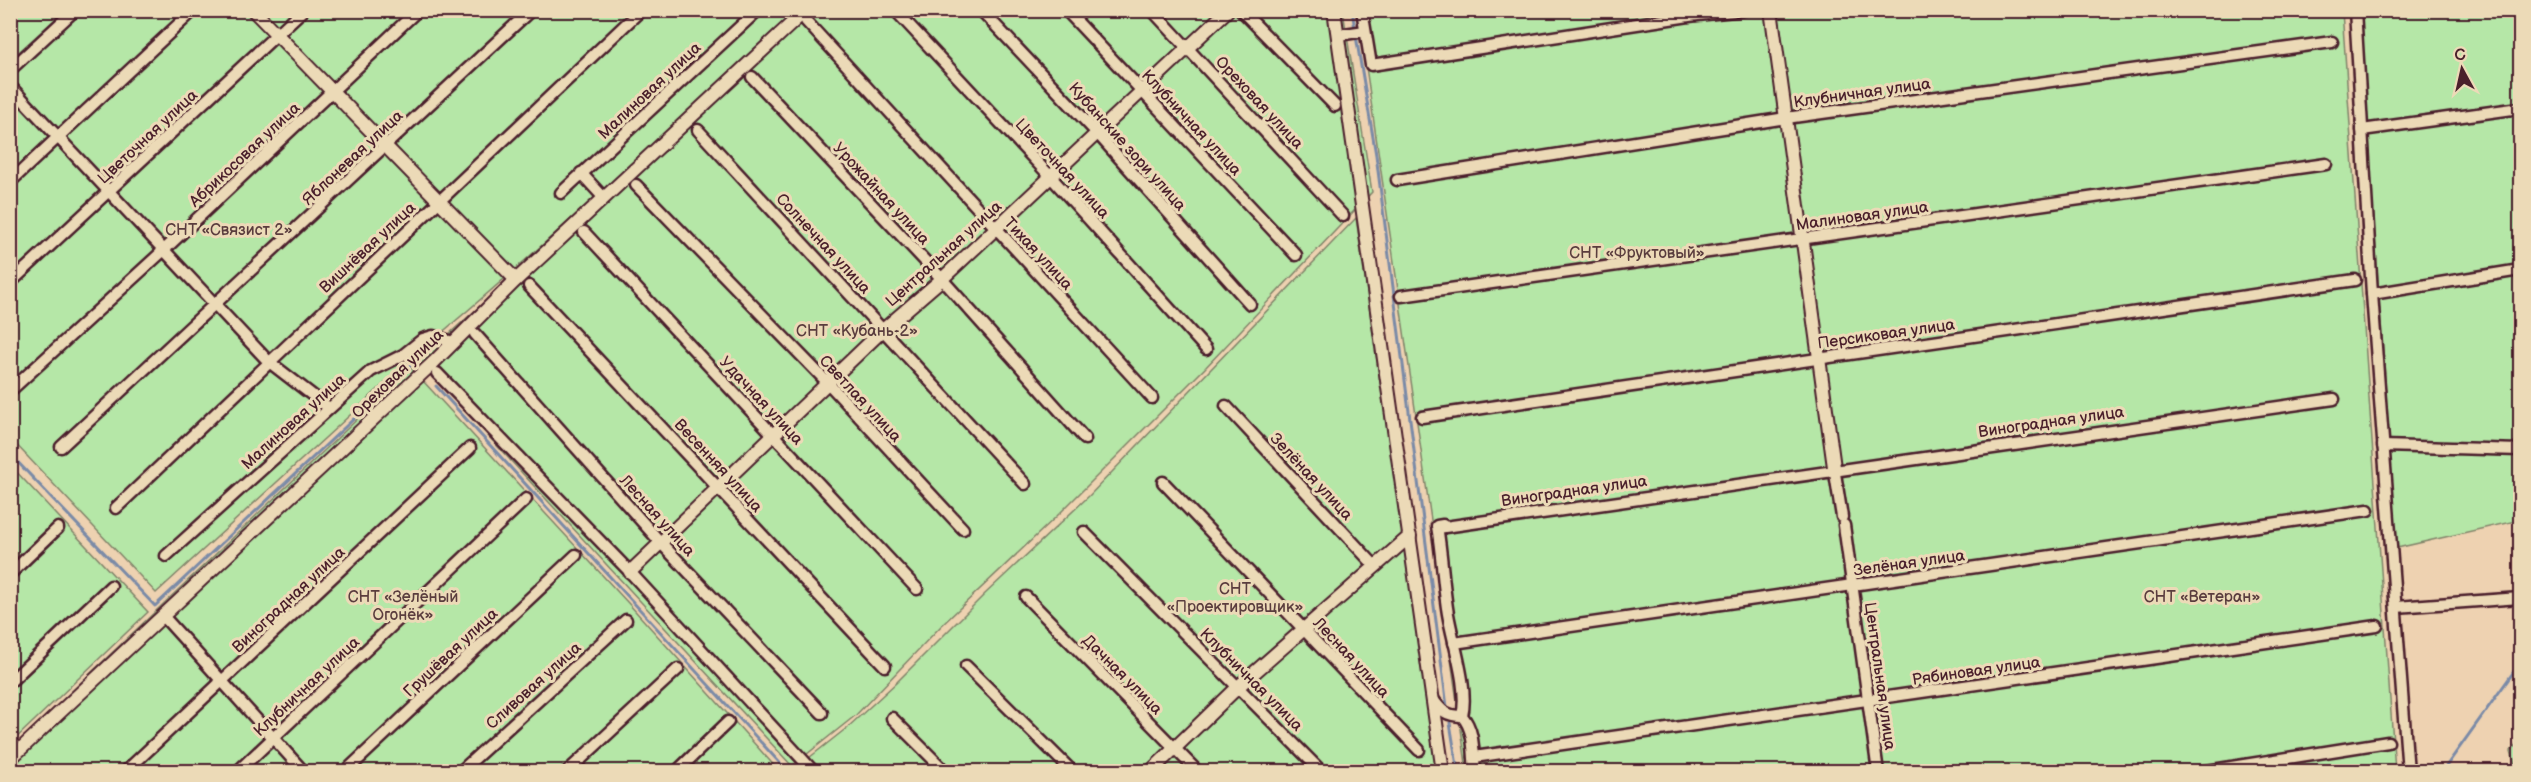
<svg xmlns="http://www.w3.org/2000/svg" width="2531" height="782" viewBox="0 0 2531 782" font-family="'Balsamiq Sans',sans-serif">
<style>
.green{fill:#b5e7a7;stroke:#808369;stroke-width:1.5}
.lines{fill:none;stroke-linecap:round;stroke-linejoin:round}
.stream{stroke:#7a8aa7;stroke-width:3}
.minor-casing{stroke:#4a1f2b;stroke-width:15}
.tertiary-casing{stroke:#4a1f2b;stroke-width:16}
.minor{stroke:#ecdab7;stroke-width:10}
.tertiary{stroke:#ecdab7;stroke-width:12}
.labels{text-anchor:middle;stroke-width:6;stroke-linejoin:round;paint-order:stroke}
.street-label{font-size:16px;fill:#4a1f2b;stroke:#ecdab7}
.park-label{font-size:16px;fill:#5a3d3e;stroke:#ecdab7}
</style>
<rect width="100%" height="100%" fill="#eed2b1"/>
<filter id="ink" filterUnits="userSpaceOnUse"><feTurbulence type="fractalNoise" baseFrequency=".0167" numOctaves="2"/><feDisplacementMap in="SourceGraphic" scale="12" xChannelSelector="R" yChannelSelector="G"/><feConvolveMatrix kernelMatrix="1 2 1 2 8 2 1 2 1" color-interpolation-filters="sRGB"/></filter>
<g filter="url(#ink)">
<g class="green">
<polygon points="11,10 64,10 64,11 11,59"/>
<path d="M68 11H795C672 125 550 243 421 350L156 593 11 439V64Z"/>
<polygon points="799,11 1343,11 1372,192 1205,368 1057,516 941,626 856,715 792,766 419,361 579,217"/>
<polygon points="1358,11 2342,11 2395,771 1467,771"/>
<polygon points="2359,11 2520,11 2520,520 2397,548"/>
<polygon points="1356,218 1437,771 798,772 795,769 848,727 897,682 985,594 1089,496"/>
<polygon points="411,368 628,603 779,771 11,772 11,749"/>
<polygon points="11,466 148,612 11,743"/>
<polygon points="2520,739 2520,771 2517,771 2511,751"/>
</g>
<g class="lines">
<g class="stream">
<polyline points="1352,10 1355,29"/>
<polyline points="1356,36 1376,155 1447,707"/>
<polyline points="436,386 788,772"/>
<polyline points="10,454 155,606 412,364"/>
<polyline points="1450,723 1458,772"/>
<polyline points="2442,772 2520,663"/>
</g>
<g class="minor-casing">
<g id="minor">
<polyline points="895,10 1049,175 1206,349"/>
<polyline points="981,10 1097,133 1250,304"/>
<polyline points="1066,10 1296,255"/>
<polyline points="1152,10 1343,216"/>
<polyline points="1241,10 1335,106"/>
<polyline points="1362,10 1371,65 1689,16 1743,10"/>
<polyline points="2355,10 2372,294 2408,772"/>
<polyline points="806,21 1152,398"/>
<polyline points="1338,35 1365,31"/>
<polyline points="10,70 75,10"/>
<polyline points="752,77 942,279 1085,439"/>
<polyline points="10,86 268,361 329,408"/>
<polyline points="698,130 1025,484"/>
<polyline points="2362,130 2520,108"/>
<polyline points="581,173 604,198"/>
<polyline points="1397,180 1786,118 2332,42"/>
<polyline points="10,182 194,10"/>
<polyline points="636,185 828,383 963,529"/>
<polyline points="561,193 758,10"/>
<polyline points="584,232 917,589"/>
<polyline points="10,283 303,10"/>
<polyline points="529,286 885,666"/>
<polyline points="2372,294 2520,270"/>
<polyline points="1401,296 2326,164"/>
<polyline points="475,334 662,544 822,713"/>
<polyline points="437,373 630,572 814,772"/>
<polyline points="10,391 164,250 418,10"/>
<polyline points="1226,406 1375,566"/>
<polyline points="1422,417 2355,280"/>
<polyline points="2383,446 2520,450"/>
<polyline points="61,447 531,10"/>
<polyline points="1834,467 1842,517"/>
<polyline points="1163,482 1419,750"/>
<polyline points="116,508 641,10"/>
<path d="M1443 525 1437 526C1442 555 1443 585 1448 614 1453 643 1469 689 1462 716 1475 730 1473 754 1475 772"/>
<polyline points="1844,525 1878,772"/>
<polyline points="1438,528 2334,399"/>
<polyline points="1084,532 1322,772"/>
<polyline points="166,556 371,371 403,355 423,339 433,336 453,342"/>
<polyline points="10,574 58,528"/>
<polyline points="1026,597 1198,772"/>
<polyline points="2396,607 2520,598"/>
<polyline points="164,617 304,772"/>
<polyline points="1454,643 2368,510"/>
<polyline points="966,666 1073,772"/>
<polyline points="10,682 111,586"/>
<path d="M1433 699C1441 711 1447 716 1462 716"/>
<polyline points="892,718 946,772"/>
<polyline points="1474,757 2377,626"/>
<polyline points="125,772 470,448"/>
<polyline points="237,772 526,499"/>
<polyline points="345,772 576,555"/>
<polyline points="460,772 626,620"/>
<polyline points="567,772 678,669"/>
<polyline points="676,772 728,722"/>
<polyline points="2200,772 2388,742"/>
</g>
</g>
<g class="tertiary-casing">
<g id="tertiary">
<polyline points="253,10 516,280"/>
<polyline points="1334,10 1443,772"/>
<polyline points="1771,10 1834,467"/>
<polyline points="630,572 884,329 942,279 1228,10"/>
<polyline points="10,759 434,362 516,280 806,10"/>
<polyline points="1150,772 1239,686 1410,536"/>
</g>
</g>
<use href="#minor" class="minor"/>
<use href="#tertiary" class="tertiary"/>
</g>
</g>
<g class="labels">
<g class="street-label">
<text transform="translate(649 90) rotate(-43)" y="6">Малиновая улица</text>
<text transform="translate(1862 92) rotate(-8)" y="6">Клубничная улица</text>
<text transform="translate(1260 102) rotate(47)" y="6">Ореховая улица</text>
<text transform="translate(1192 122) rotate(47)" y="6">Клубничная улица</text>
<text transform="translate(147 136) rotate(-43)" y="6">Цветочная улица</text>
<text transform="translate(1128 146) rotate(48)" y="6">Кубанские зори улица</text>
<text transform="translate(244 154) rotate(-43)" y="6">Абрикосовая улица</text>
<text transform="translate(352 157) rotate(-43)" y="6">Яблоневая улица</text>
<text transform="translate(1063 168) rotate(47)" y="6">Цветочная улица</text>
<text transform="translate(882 193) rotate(47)" y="6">Урожайная улица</text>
<text transform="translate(1862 215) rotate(-8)" y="6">Малиновая улица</text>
<text transform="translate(824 243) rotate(47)" y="6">Солнечная улица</text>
<text transform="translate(367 247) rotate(-43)" y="6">Вишнёвая улица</text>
<text transform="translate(943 253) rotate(-42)" y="6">Центральная улица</text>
<text transform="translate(1039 253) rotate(47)" y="6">Тихая улица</text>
<text transform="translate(1886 333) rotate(-8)" y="6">Персиковая улица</text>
<text transform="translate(397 373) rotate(-44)" y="6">Ореховая улица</text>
<text transform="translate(861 398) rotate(47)" y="6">Светлая улица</text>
<text transform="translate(762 400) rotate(47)" y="6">Удачная улица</text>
<text transform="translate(293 421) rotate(-42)" y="6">Малиновая улица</text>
<text transform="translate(2051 421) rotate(-8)" y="6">Виноградная улица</text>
<text transform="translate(719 465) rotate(47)" y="6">Весенняя улица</text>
<text transform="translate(1312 476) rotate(47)" y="6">Зелёная улица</text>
<text transform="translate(1574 490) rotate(-8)" y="6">Виноградная улица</text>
<text transform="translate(658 515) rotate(48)" y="6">Лесная улица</text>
<text transform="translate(1909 562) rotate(-8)" y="6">Зелёная улица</text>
<text transform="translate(288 599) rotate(-43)" y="6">Виноградная улица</text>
<text transform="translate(450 652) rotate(-43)" y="6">Грушёвая улица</text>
<text transform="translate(1352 657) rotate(47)" y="6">Лесная улица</text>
<text transform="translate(1976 670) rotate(-8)" y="6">Рябиновая улица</text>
<text transform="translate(1123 674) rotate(45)" y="6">Дачная улица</text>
<text transform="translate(1881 676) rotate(82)" y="6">Центральная улица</text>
<text transform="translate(1252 679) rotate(45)" y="6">Клубничная улица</text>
<text transform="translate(533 685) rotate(-42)" y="6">Сливовая улица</text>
<text transform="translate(306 686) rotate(-43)" y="6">Клубничная улица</text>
</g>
<g class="park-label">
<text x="229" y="235">СНТ «Связист 2»</text>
<text x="1637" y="258">СНТ «Фруктовый»</text>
<text x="857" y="336">СНТ «Кубань-2»</text>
<text x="1235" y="594">СНТ<tspan x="1235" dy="18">«Проектировщик»</tspan></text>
<text x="403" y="602">СНТ «Зелёный<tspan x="403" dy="18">Огонёк»</tspan></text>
<text x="2202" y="602">СНТ «Ветеран»</text>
</g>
</g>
<rect width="2531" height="782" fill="none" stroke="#ecdab7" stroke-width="36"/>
<rect x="18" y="18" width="2495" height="746" fill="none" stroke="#4a1f2b" stroke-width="2" filter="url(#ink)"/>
<g transform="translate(2462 69) rotate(352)" stroke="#ecdab7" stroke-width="4.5" paint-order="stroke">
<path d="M0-4.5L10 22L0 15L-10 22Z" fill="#4a1f2b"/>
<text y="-9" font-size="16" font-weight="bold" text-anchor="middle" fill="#4a1f2b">С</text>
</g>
</svg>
